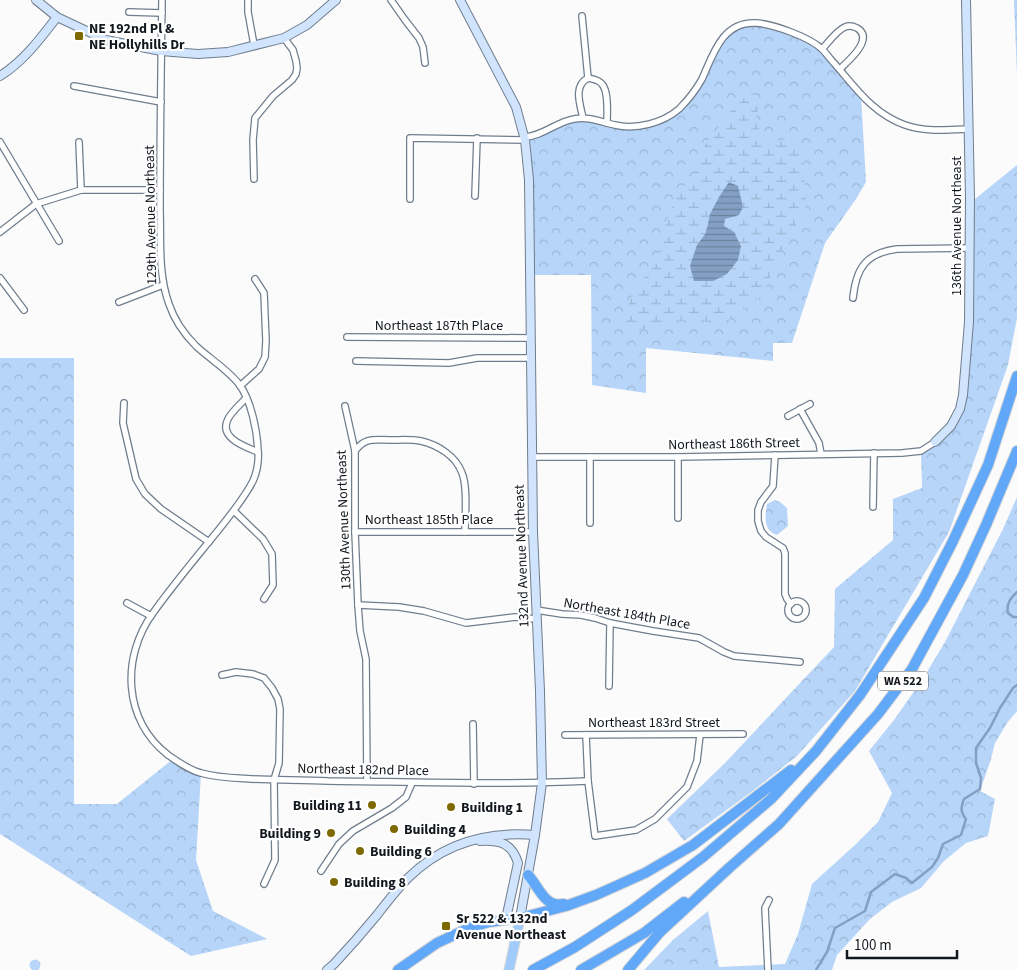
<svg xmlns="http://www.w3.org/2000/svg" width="1017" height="970" viewBox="0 0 1017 970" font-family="'Source Sans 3',sans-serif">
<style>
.forest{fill:url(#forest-crowns)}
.wetland{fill:url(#wetland-marsh)}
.water{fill:url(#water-rules)}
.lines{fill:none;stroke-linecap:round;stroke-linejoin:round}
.stream{stroke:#83a0c4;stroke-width:2.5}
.street-casing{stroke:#707d8d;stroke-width:8}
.secondary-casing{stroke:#707d8d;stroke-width:10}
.primary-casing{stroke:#d5d5d6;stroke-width:11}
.highway-casing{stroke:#d5d5d6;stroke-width:12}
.street{stroke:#fff;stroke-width:5.5}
.secondary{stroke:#d0e5fd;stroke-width:8}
.primary{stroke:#a0cbfb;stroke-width:9}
.highway{stroke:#61a8f9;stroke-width:10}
.poi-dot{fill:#7d6900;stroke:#fff;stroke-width:2}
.labels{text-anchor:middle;stroke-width:4.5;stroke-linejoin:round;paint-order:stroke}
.shield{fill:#fff;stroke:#5a5d62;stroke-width:1}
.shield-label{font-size:12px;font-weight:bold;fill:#13181e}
.poi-label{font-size:14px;font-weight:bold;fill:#13181e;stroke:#fff;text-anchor:start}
.street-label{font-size:14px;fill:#13181e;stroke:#fff}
</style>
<defs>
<pattern id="forest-crowns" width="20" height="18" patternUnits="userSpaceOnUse" patternTransform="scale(1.25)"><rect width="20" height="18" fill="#b7d5f8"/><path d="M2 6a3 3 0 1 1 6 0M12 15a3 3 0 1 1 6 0" fill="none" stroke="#9cb6d4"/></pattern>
<pattern id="wetland-marsh" width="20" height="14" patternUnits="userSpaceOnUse" patternTransform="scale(1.25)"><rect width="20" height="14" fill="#b7d5f8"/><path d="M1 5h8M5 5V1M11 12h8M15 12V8" fill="none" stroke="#9cb6d4"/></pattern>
<pattern id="water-rules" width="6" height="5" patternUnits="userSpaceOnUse" patternTransform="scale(1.25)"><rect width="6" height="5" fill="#83a0c4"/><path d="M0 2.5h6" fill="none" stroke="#6a819f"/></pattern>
</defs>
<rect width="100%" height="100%" fill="#fbfbfb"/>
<g class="forest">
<polygon points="1014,0 1017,0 1017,76"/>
<polygon points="754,23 811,41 861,95 866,182 856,199 825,243 792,343 773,343 773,361 646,348 646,393 592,385 591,275 530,275 525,140 572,119 628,127 668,116 691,96 714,51 735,28"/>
<polygon points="1017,165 1017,318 1008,365 949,532 855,691 797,756 754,790 684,841 667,819 725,763 834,647 835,589 893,540 893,499 922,488 921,451 935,442 960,409 968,361 970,197 975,199"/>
<polygon points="0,358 74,358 74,804 117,804 173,759 201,773 196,860 213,911 267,939 191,956 0,834"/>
<polygon points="1017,497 1017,711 1007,723 995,743 991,759 980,791 995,799 988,836 966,843 944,861 921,888 892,902 870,919 837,955 832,970 644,970 673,940 708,911 719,967 785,964 798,934 812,884 856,844 878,822 892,793 869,751 894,720 924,677 945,642 1003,529"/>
<path d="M775 500 780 502 787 508 788 526 777 535C763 531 765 516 767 504Z"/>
<circle cx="35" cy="965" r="5.5"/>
</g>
<polygon class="wetland" points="751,91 760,101 755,121 766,141 794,140 804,162 806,206 780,255 762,296 726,322 669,321 635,332 622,323 630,300 643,279 658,259 665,227 673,203 694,172 705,145 729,113"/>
<polygon class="water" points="729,182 738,186 743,207 739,215 725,219 724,226 734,232 741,246 738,260 727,274 713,281 694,281 690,266 697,245 706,233 710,214 719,197"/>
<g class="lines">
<g class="stream">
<path d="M1017 592C1011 598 1006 603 1008 613L1013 617H1017"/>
<path d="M816 970 827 952 835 928 865 911 871 892 895 874 906 878 912 883 932 867 938 858 943 844 961 835 966 819C960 812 961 807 964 799L980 789 981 778 976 763V748L990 728 1000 708 1013 688 1017 685"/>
</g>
<g class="street-casing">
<g id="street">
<path d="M162 0C161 70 160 140 160 210 161 241 158 274 169 304 174 319 184 334 196 346 210 359 227 369 239 384 251 400 257 430 258 450 259 461 257 472 253 481 243 500 229 517 216 533 195 559 173 585 153 613 121 657 123 720 168 755 178 762 189 770 201 773 218 778 235 778 252 779 277 780 302 780 328 781 415 782 501 785 588 781"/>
<polyline points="248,0 248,12 254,45"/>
<polyline points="391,0 405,20 419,38 423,47 425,63"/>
<polyline points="129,12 162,13"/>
<path d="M582 16 588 78C573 86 580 104 583 118"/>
<path d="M822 49C828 43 837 30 845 27 849 25 853 26 857 28 875 39 848 61 840 69"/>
<path d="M588 78C593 79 599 80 602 84 609 92 607 113 607 123"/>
<polyline points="74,86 161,102"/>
<path d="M525 137C543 136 556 122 574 119 588 116 601 122 615 125 636 130 663 123 679 109 688 100 696 90 702 79 713 55 722 21 756 23 773 24 809 37 822 49 826 53 830 59 834 63 855 87 873 114 905 125 925 132 948 130 969 129"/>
<polyline points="0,142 59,241"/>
<polyline points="79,142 81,190"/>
<polyline points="254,179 253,140 255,118 273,96 292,80 296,74 297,68 296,61 293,50 284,38"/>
<polyline points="475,196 477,138"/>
<polyline points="410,199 410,138 525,140"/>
<polyline points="0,232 36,204 81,190 160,190"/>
<polyline points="0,278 24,310"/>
<path d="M853 298C856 268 866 253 897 249L970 248"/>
<polyline points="119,302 163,285"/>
<polyline points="347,337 531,338"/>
<polyline points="356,361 449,363 477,358 531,358"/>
<polyline points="240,386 259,369 265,357 266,341 264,293 255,279"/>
<path d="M246 398C240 405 232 411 228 419 218 438 246 447 258 452"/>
<polyline points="124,403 123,423 136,479 145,494 161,509 209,542"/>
<polyline points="345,406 355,451 355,532 358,605 360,631 366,659 367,781"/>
<polyline points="800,409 819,443 821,454"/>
<polyline points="788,416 810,404"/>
<path d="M355 451C365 437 374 440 390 440 400 440 411 439 421 441 438 445 456 456 462 473 468 487 465 516 465 532"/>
<polyline points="775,455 773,486 761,502 758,510 758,521 761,531 766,537 783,548 785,553 785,594 787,599 791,604"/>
<polyline points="532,457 678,457 902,453 921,451 935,442"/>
<polyline points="678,457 678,518"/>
<polyline points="873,507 874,453"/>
<polyline points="234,511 263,539 272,554 273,585 264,599"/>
<polyline points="590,523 590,457"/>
<polyline points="355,532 533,532"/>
<circle cx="797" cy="610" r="9"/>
<polyline points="127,603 151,616"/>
<polyline points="358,605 399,607 424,611 466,623 515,617 536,619"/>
<polyline points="536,610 562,614 581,615 595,618 610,623 653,631 699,638 724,652 734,656 800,662"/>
<polyline points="222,675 236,672 253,674 264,678 272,688 278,699 280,709 279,763 274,780 275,860 264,884"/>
<polyline points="609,686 610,623"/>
<polyline points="473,724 474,784"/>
<polyline points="565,735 743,734"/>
<polyline points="586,735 588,781 595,836 636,830 655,819 687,787 697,761 700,735"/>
<polyline points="321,871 339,844 353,831 392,808 406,797 412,783"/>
<polyline points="768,970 765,908 769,900"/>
</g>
</g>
<g class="secondary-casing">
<g id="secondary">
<polyline points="36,0 57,17 106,40 161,51 198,54 228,52 284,38 307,25 336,0"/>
<polyline points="460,0 516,107 525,140 529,180 533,532 540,691 542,783 535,835 520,918"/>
<path d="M0 76C23 62 40 39 57 17"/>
<polyline points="935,442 951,426 960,409 963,395 969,322 970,197 966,0"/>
<path d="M480 841C500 840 512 843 518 863L506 919"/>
<path d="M327 970 334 964C349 948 363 932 377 915 387 902 397 889 409 877 444 843 487 831 535 835"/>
</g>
</g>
<g class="primary-casing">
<polyline id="primary" points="509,970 520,918"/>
</g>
<g class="highway-casing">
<g id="highway">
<path d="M528 875C536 883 543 902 555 904 558 905 561 904 564 904"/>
<polyline points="398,970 437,943 469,928 489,922 520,918 566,906 596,895 645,873 693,845 791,770"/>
<polyline points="533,970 575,947 632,910 703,857 771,799 816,751 860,695 924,598 953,541 988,465 1017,376"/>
<polyline points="581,970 644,933 684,902"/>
<polyline points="628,970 660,932 729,868 779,824 878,714 912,669 963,575 986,525 1017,451"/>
</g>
</g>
<use href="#street" class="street"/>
<use href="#secondary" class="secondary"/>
<use href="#primary" class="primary"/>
<use href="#highway" class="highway"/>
</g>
<g class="poi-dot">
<rect x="74" y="31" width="10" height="10" rx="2.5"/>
<circle cx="372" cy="805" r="5"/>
<circle cx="451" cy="807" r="5"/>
<circle cx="394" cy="829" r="5"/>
<circle cx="331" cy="833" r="5"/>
<circle cx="360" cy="851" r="5"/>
<circle cx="334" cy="882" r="5"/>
<rect x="441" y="921" width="10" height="10" rx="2.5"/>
</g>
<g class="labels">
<rect class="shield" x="878" y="671.5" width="50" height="19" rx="4"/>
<g class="shield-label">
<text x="903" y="685">WA 522</text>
</g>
<g class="poi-label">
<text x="89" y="33">NE 192nd Pl &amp;<tspan x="89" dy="16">NE Hollyhills Dr</tspan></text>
<text x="362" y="810" text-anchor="end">Building 11</text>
<text x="461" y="812">Building 1</text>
<text x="404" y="834">Building 4</text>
<text x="321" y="838" text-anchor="end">Building 9</text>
<text x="370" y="856">Building 6</text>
<text x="344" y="887">Building 8</text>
<text x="456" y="923">Sr 522 &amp; 132nd<tspan x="456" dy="16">Avenue Northeast</tspan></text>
</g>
<g class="street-label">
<text transform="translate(150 215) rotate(-91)" y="5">129th Avenue Northeast</text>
<text transform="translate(956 226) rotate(-90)" y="5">136th Avenue Northeast</text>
<text x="439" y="330">Northeast 187th Place</text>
<text transform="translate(734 443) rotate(-1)" y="5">Northeast 186th Street</text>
<text x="429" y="524">Northeast 185th Place</text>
<text transform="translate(343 520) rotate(-92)" y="5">130th Avenue Northeast</text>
<text transform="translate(521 556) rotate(-92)" y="5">132nd Avenue Northeast</text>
<text transform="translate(627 613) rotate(10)" y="5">Northeast 184th Place</text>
<text x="654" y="727">Northeast 183rd Street</text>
<text transform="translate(363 769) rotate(1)" y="5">Northeast 182nd Place</text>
</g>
</g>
<path d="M847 950v8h110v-8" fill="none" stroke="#13181e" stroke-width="2.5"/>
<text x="854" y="950" font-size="15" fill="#13181e" stroke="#ffffff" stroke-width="4" paint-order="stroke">100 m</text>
</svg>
